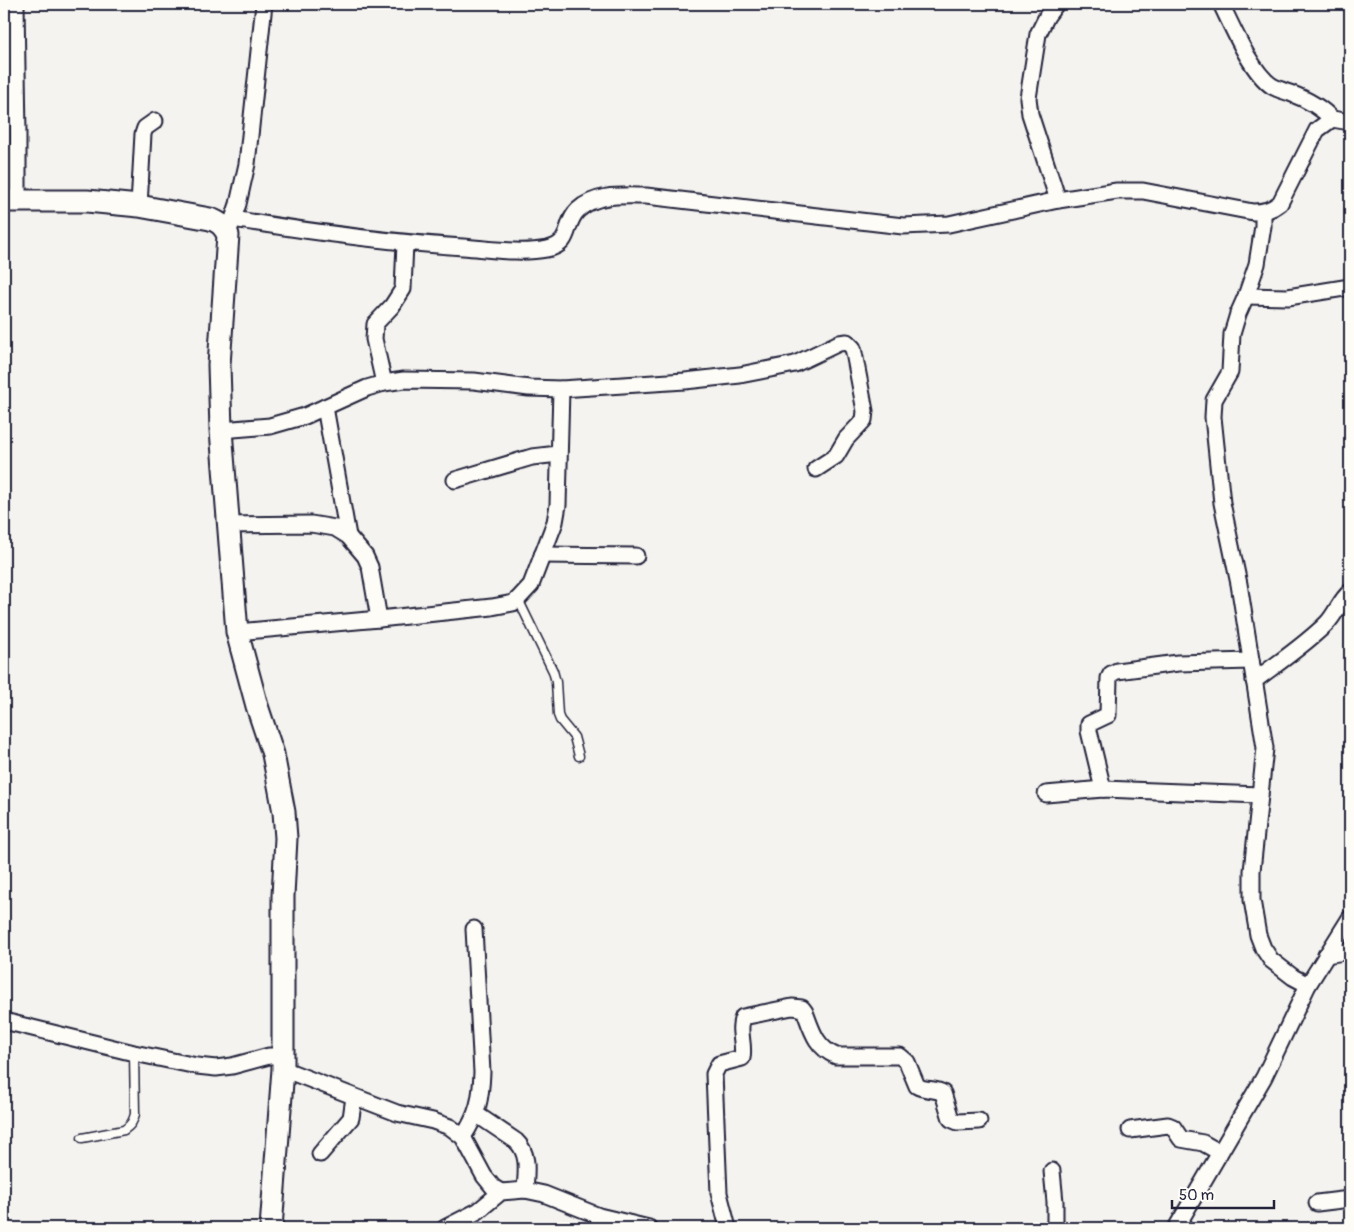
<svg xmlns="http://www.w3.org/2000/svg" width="1354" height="1232" viewBox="0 0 1354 1232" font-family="Pangolin,sans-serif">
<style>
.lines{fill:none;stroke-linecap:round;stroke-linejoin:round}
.lane-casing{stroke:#22223b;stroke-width:11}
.street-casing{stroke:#22223b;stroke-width:19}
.secondary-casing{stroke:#22223b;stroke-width:25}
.lane{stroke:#fdfcf7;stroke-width:8}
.street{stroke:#fdfcf7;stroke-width:15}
.secondary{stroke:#fdfcf7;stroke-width:21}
</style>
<rect width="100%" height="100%" fill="#f4f3ef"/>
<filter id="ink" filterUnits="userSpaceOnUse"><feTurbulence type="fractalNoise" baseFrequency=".02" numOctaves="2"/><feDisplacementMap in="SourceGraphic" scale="10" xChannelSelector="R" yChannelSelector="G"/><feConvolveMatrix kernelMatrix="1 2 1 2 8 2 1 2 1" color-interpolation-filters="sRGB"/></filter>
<g filter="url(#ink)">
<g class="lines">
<g class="lane-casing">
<g id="lane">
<polyline points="518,599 553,671 556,682 558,715 560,720 574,737 579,756"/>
<path d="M82 1138 124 1130C131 1125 133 1122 135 1114L134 1053"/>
</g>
</g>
<g class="street-casing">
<g id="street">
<polyline points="16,4 18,135 18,201"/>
<polyline points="1056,4 1047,16 1038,34 1028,98 1030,114 1058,200"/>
<path d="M1221 4C1232 26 1251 72 1272 86 1277 89 1284 91 1290 93 1306 99 1320 106 1332 119"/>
<polyline points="139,206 143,134 145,128 155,121"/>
<polyline points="1263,212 1263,226 1257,264 1246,296 1238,314 1232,334 1230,372 1214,400 1213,417 1222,503 1239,584 1265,748 1252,871 1252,900 1258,935 1263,948 1271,960 1293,977 1308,985"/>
<path d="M233 219C310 232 386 242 463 247 491 249 520 254 547 249 573 244 563 224 578 210 596 193 624 196 646 196L903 226 949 224 1058 200 1117 191H1143L1253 212C1264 212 1271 210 1280 203L1317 130 1332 119 1350 122"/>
<polyline points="230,228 238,204 247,164 264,4"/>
<polyline points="1246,296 1288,297 1350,287"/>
<polyline points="384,383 374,339 375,324 392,306 403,289 405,243"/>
<polyline points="325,407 348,536"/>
<polyline points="221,430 270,426 305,416 367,388 384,383 404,380 474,381 529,388 561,389 685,381 740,375 795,364 839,343 847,342 853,348 855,358 865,411 864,420 846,439 836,456 816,469"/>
<polyline points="455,480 532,457 558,454"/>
<polyline points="228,525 311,524 335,528 348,536 365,556 370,567 379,619"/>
<polyline points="542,555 636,556"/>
<polyline points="237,632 379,619 492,607 513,603 518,599 531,585 555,522 558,505 561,389"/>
<path d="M1254 681C1279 662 1305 645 1327 623 1336 614 1340 600 1350 592"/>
<polyline points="1103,789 1089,731 1089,724 1108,715 1109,678 1111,674 1117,671 1178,663 1251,661"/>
<polyline points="1046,794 1103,789 1260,795"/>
<polyline points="1326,955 1350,951"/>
<polyline points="4,1021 134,1053 197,1066 216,1068 232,1066 269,1056 283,1056"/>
<polyline points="283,1069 397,1113 433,1121 450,1127 463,1137 484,1176 493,1187 501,1192"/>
<path d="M476 1114 516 1141C530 1154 526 1173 525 1190"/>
<polyline points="1130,1130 1168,1125 1173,1127 1181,1139 1203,1143 1219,1152"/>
<path d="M463 1137C478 1114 481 1099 482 1072L474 929"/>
<polyline points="320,1154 351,1118 354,1097"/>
<polyline points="1052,1171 1055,1202 1055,1228"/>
<polyline points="1317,1203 1350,1199"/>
<polyline points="445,1228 478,1211 501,1192 525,1190 544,1194 599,1216 649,1228"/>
<path d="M728 1228 719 1193 714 1074 719 1064 742 1058C745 1043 737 1030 743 1017L792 1007 802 1008 805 1012C812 1031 816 1047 836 1056H900L907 1062 917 1086C925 1091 935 1088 943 1093L951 1119 958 1122 979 1121"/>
<polyline points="1176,1228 1264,1077 1308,985 1350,918"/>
</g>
</g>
<g class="secondary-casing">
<path id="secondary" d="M4 201H87L139 206 210 219C220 222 223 226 228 235L219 365 221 430 237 632 257 706 273 754 284 812 286 838 283 896V1069L271 1228"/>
</g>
<use href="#lane" class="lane"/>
<use href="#street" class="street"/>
<use href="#secondary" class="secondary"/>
</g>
</g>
<rect width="1354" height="1232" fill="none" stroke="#fdfcf7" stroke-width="20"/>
<rect x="10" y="10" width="1334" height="1212" fill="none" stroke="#22223b" stroke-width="2" filter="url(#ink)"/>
<path d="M1172 1200v8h102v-8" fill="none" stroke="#22223b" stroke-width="2.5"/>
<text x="1179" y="1200" font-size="15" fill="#22223b" stroke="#fdfcf7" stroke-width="4" paint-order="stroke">50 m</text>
</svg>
